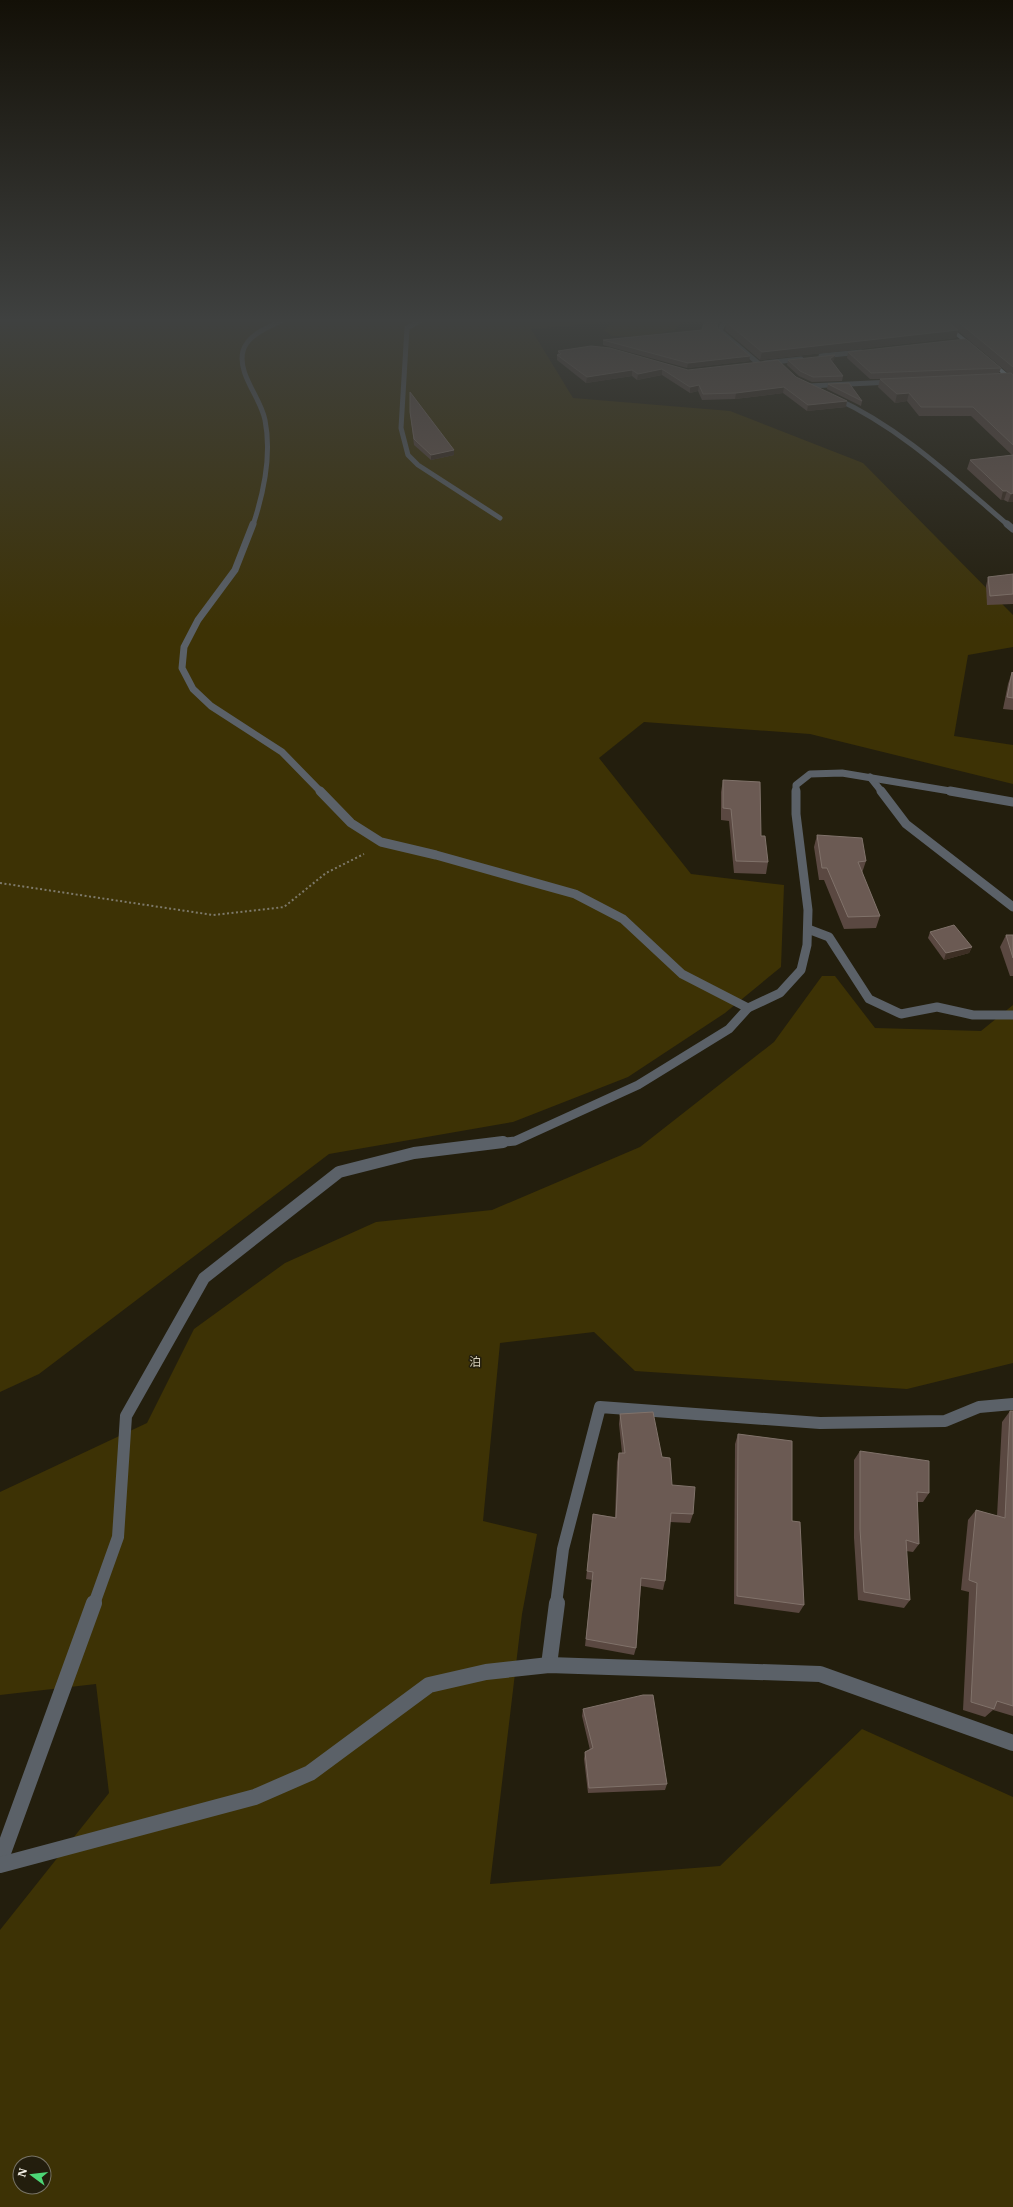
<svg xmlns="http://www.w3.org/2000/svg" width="1013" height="2207" viewBox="0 0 1013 2207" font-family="'IBM Plex Serif','Noto Sans JP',serif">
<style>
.green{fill:#3d3205;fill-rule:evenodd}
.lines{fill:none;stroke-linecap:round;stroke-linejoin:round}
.path{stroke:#7d796a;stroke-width:2;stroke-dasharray:2 2.5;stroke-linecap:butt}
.minor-far4{stroke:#5b6168;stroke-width:5}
.minor-far3{stroke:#5b6168;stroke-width:7}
.minor-far2{stroke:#5b6168;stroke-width:9}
.minor-far1{stroke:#5b6168;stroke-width:12}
.minor{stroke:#5b6168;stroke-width:16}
.highway{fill:#afbfd0;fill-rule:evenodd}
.wall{fill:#5a4841}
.shaded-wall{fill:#3d2f24}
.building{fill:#6b5a53;stroke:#80726a}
.labels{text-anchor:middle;stroke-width:3;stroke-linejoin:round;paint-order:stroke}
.quarter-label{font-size:12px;fill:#d5ceb9;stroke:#231e0d}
</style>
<rect width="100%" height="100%" fill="#231e0d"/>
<g class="green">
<polygon points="0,320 601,320 598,323 531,329 573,398 730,411 863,463 1013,615 1013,647 968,655 954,736 1013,745 1013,784 810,734 644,722 599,758 691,874 784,885 781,967 725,1013 628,1077 513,1122 329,1154 39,1374 0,1392"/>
<polygon points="616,320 684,320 675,330 641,337 612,336 604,330"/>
<path d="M822 976H835L875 1028 981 1031 1013 1005V1363L907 1389 635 1371 594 1332 500 1343 483 1521 537 1534 522 1614 490 1884 720 1866 862 1729 1013 1797V2207H0V1930L109 1793 96 1684 0 1695V1492L147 1423 194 1329 285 1263 376 1222 492 1210 640 1147 774 1042ZM20 2163H44V2187H20Z"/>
</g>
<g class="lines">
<polyline class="path" points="0,883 213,915 284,907 326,873 364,854"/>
<g class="minor-far4">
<polyline points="421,320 407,328 401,428 408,455 418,465 500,518"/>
<polyline points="821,356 861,352"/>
<polyline points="758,363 720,331 723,324 764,320"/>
<polyline points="765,363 801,359"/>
<polyline points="809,386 891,382"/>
<path d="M835 398C901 428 953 478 1008 525"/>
<path d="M253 525C264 492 272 455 265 420 261 398 237 374 243 351 247 335 270 326 283 320"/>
</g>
<g class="minor-far3">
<polyline points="253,524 235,570 198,620 184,647 182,668 193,689 211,706 282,752 321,792"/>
<polyline points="1007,524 1013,529"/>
<polyline points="870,777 882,792"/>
<polyline points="796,792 796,785 810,774 842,773 956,792"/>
</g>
<g class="minor-far2">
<polyline points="320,791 351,823 381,842 436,855 575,894 623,919 682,974 748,1008"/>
<polyline points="881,791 906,824 1013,907"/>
<polyline points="950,791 1013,802"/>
<polyline points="808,929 829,937 869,999 901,1014 937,1007 973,1015 1013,1015"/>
<polyline points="495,1143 515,1141 638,1085 729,1029 748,1008 780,993 801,970 807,945 808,910 796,814 796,791"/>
</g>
<g class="minor-far1">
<polyline points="94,1604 118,1537 126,1416 204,1278 339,1172 414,1153 503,1142"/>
<polyline points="556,1604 563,1549 600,1407 820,1423 945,1421 979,1407 1013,1404"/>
</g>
<g class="minor">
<polyline points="549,1665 557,1603"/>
<polyline points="0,1861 94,1603"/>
<polyline points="0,1865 255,1797 310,1773 429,1685 486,1672 549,1665 820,1674 1013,1743"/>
</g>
<polygon class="highway" points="937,320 943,320 1013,378 1013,383"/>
</g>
<g class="wall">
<polygon points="705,320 720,320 717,327 718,329 750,356 749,361 687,368 603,345 603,340 702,330"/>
<polygon points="727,320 1013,320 1013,502 1008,502 1004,500 1001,500 967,469 970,460 1012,455 971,416 919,416 907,401 895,403 878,387 880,379 870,379 847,358 848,352 1001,368 999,373 1008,373 958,331 956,338 760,360 725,330"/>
<polygon points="558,351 688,370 796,377 846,407 807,411 783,393 735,399 702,400 698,391 690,393 662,375 637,380 632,376 586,383 557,360 557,355 558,354"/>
<polygon points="788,360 834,360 832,361 843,376 842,381 812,382 799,376 787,365"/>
<polygon points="828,384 862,401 861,406 827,389"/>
<polygon points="410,412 454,450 454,455 431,460 414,445"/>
<polygon points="1013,574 1013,604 987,605 986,586 988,577"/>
<polygon points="1012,672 1013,673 1013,710 1003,709 1008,684"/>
<polygon points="723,780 761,836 768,862 766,874 734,873 729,821 721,820 721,792"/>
<polygon points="817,835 866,861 862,873 880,916 876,928 844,929 824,880 819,880 814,847"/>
<polygon points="930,932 972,947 969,953 944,960 928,938"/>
<polygon points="1006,935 1013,935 1013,976 1010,976 1000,947"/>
<polygon points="1010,1411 1013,1411 1013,1716 993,1710 985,1717 963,1710 969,1592 961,1590 968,1520 976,1510 997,1516 1002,1422"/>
<polygon points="620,1414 662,1457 672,1485 693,1514 690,1523 670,1522 665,1581 663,1590 641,1586 636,1648 634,1655 585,1646 592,1580 586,1579 593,1514 615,1517 617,1462 619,1453 622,1453 619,1424"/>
<polygon points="738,1434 804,1605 799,1613 734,1604 735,1444"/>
<polygon points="860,1451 929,1493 923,1502 917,1502 919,1544 913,1552 906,1551 910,1600 904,1608 858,1600 854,1538 854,1460"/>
<polygon points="583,1709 667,1784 665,1790 588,1793 584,1759 585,1752 590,1750 582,1716"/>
</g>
<g class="shaded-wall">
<polygon points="719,320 720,320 720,322 716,330 717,325"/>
<polygon points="958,330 956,338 760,360 762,352"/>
<polygon points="835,355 834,360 829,364 830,359"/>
<polygon points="750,356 749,361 687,368 688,363"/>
<polygon points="662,369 662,375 637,380 638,374"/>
<polygon points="632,370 632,376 586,383 587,377"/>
<polygon points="699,385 698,391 690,393 690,387"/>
<polygon points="784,387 783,393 735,399 736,393"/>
<polygon points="909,393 907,401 895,403 897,394"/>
<polygon points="847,401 846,407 807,411 808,405"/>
<polygon points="454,450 454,455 431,460 431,455"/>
<polygon points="1003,491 1007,491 1004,500 1001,500"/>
<polygon points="1013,493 1013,502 1008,502 1011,494"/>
<polygon points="972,947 969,953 944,960 946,953"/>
</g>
<g class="building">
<polygon points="705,320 719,320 717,325 718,329 750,356 688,363 603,340 702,330"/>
<polygon points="727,320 946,320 958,330 762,352 726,322"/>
<polygon points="956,320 1013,320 1013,367"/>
<polygon points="966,339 1001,368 871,373 848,352"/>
<polygon points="591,346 610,348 688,370 778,360 796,377 847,401 808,405 784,387 736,393 703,394 699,385 690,387 662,369 638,374 632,370 587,377 557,355 561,354 558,351"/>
<polygon points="835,355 830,359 843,376 813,377 800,371 788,360"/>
<polygon points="1011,373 1013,375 1013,445 973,407 921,407 909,393 897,394 880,379"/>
<polygon points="849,383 862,401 828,384"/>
<polygon points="410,392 454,450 431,455 414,439 410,412"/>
<polygon points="1013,455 1013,493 1011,494 1007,491 1003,491 970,460"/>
<polygon points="1013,574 1013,594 990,596 988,577"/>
<polygon points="1012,672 1013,673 1013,698 1007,697"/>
<polygon points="723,780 760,782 761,836 765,836 768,862 736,861 731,809 723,808"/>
<polygon points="817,835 862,838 866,861 858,862 880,916 848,917 827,868 822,868"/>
<polygon points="954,925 972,947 946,953 930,932"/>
<polygon points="1006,935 1013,935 1013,958"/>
<polygon points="1010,1411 1013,1411 1013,1706 997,1701 994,1709 971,1702 977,1583 969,1580 976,1510 1005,1518"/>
<polygon points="653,1412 662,1457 670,1458 672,1485 695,1487 693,1514 671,1513 665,1581 641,1578 636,1648 586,1639 593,1572 587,1571 593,1514 616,1518 619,1453 625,1453 620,1414"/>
<polygon points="738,1434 792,1441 792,1521 800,1522 804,1605 737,1596"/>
<polygon points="860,1451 929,1461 929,1493 917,1492 919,1544 906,1540 910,1600 864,1592 860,1529"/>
<polygon points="643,1695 653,1695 667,1784 589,1788 585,1752 593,1748 583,1709"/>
</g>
<linearGradient id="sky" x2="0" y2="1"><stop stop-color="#131007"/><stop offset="0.51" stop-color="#3f4140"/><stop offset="1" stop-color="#3f4140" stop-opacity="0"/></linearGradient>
<rect width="1013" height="629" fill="url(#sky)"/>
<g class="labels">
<g class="quarter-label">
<text x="475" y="1366">泊</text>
</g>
</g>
<g transform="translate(32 2175) rotate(285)"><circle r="19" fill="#231e0d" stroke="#777365"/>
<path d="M0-3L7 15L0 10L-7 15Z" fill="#4dd676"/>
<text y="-6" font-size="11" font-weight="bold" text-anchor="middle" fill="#f6f3e8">N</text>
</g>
</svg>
